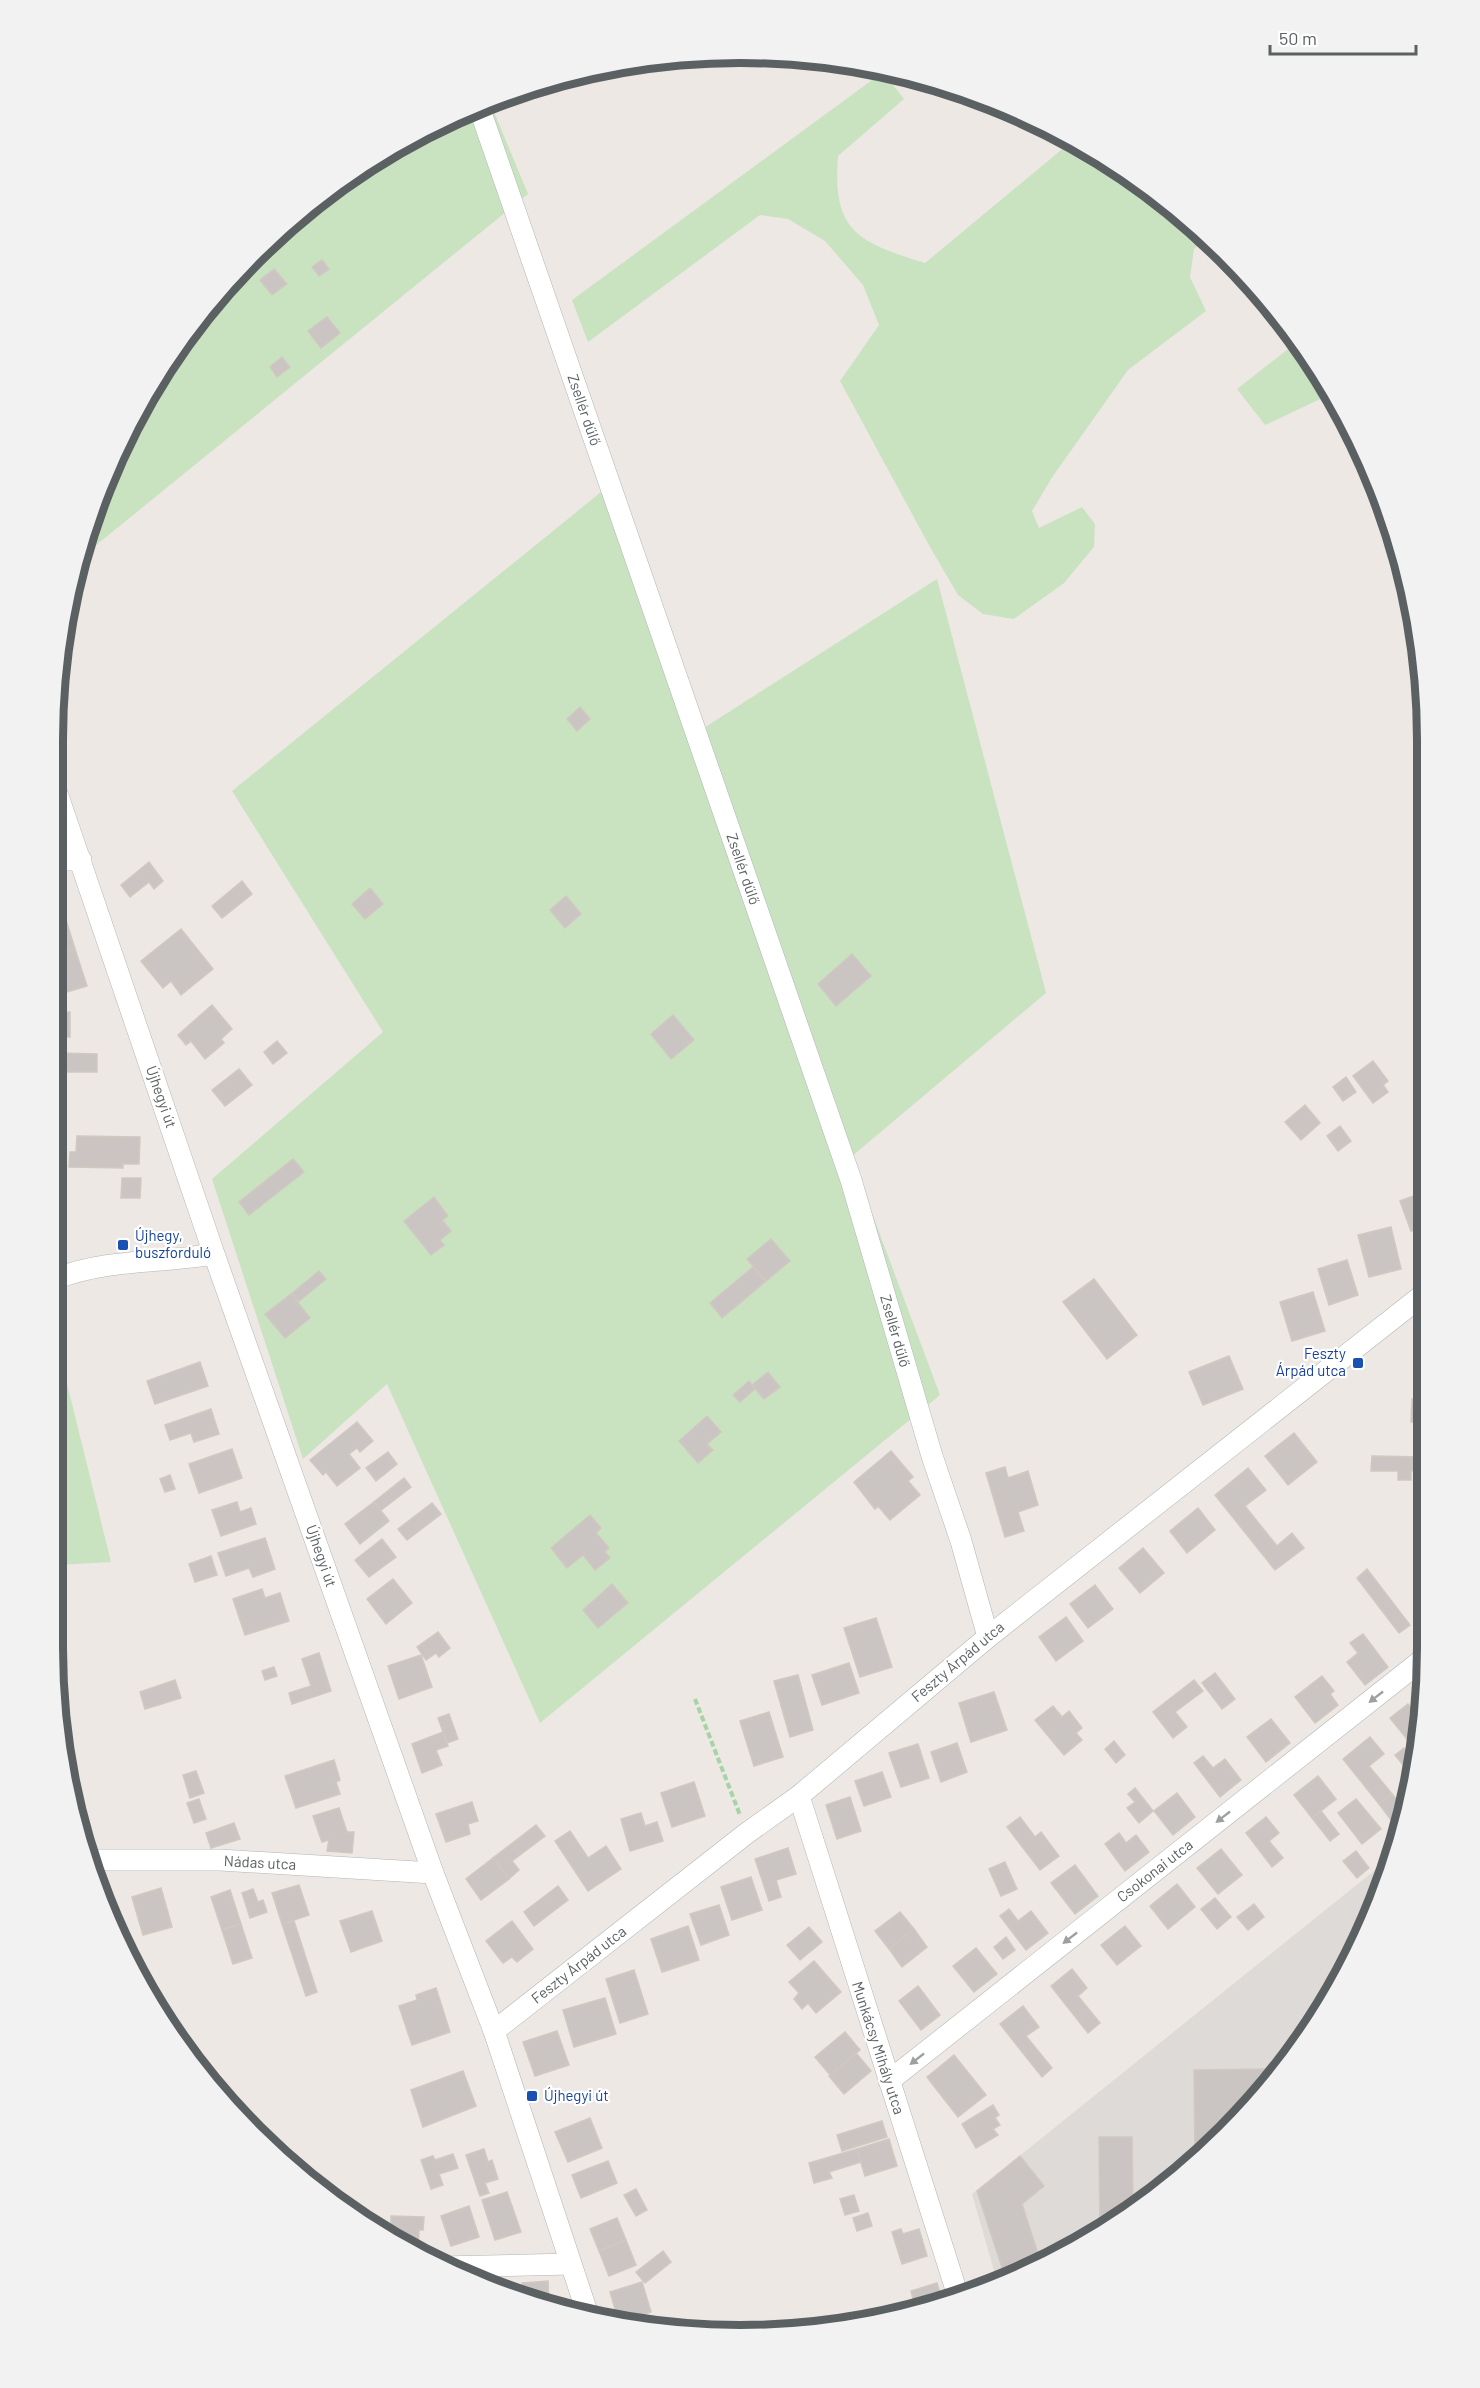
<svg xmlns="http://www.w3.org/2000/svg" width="1480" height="2388" viewBox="0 0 1480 2388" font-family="Barlow,sans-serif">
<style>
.industrial{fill:#dedad7}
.green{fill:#c9e3c1}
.building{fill:#cac5c2;stroke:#d1c8c1;stroke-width:1.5}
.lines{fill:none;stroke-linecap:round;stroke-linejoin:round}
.minor-casing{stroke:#b0b5b7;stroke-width:22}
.path{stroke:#a5d4a6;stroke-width:4;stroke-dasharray:6 3;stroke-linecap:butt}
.minor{stroke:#fff;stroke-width:21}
.oneway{fill:#9da0a1}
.transit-dot{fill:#1a4fb4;stroke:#fff;stroke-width:2}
.labels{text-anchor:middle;stroke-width:4.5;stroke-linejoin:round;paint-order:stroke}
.street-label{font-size:15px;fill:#5b6062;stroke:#fff}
.transit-label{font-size:15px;fill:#164399;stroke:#fff;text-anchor:start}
.rim{fill:none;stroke:#5b6062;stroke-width:8}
</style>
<rect width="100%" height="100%" fill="#ede8e3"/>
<polygon class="industrial" points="1390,1858 1375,1911 1286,2066 1226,2134 1122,2219 997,2281 972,2194"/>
<g class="green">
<path d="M883 72 904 99 838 156C832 232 858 242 925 263L1072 141 1158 194 1206 239 1194 249 1190 277 1206 311 1128 370 1053 476 1032 511 1039 528 1082 507 1095 524 1094 547 1064 583 1014 619 983 614 958 595 930 547 840 381 879 325 863 285 825 241 788 219 760 215 588 342 572 300Z"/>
<polygon points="490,102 528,194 84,555 105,477 194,322 286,223 396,145"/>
<polygon points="1297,342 1333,393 1265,425 1237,389"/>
<polygon points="606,488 696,733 937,579 1046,993 851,1157 940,1395 540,1723 387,1384 303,1459 212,1179 383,1032 232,791"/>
<polygon points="58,1347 111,1562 58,1565"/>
</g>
<g class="building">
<polygon points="322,260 329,269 319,276 312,267"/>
<polygon points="274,269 287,284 272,295 260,280"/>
<polygon points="327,317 340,333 321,348 308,331"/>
<polygon points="282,357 290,367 277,377 270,367"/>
<polygon points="580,707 590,719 577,731 567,719"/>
<polygon points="149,862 163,881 154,889 149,882 130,897 121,885"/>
<polygon points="242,881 252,894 222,918 212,906"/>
<polygon points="370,888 383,904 365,919 352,904"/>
<polygon points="566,896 581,914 565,928 550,910"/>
<polygon points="63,910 75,949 58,954 58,912"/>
<polygon points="181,929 213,969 181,995 171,981 163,988 141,961"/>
<polygon points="75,949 87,986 60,994 58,954"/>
<polygon points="852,954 871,976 836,1006 818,984"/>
<polygon points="212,1005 232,1029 221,1039 224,1043 205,1059 191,1041 186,1045 178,1035"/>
<rect x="58" y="1012" width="12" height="25"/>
<polygon points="673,1015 694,1040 671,1059 651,1034"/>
<polygon points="277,1041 287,1053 273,1064 264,1052"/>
<polygon points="58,1053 97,1054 97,1072 58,1072"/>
<polygon points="1373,1061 1388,1081 1383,1085 1388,1092 1373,1103 1353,1076"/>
<polygon points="239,1069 252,1085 225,1106 212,1090"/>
<polygon points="1346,1077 1356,1092 1343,1101 1333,1087"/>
<polygon points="58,1094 66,1094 65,1130 58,1130"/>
<polygon points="1305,1105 1320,1123 1301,1140 1285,1122"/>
<polygon points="1340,1126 1351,1141 1338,1151 1327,1136"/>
<polygon points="77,1136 140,1137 139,1164 123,1164 123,1168 69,1167 70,1152 76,1152"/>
<polygon points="293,1159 304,1172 249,1215 239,1202"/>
<polygon points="122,1178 141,1178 140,1198 121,1198"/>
<polygon points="1424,1192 1424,1227 1411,1231 1400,1201"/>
<polygon points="434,1197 448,1216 442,1220 451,1231 440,1240 444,1245 431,1255 404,1221"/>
<polygon points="1391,1227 1401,1269 1369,1277 1358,1235"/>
<polygon points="771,1239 790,1261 766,1281 747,1259"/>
<polygon points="1347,1260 1358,1295 1329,1305 1318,1269"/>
<polygon points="753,1267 766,1281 722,1318 710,1303"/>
<polygon points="319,1271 326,1279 298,1302 291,1294"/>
<polygon points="1094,1279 1137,1335 1107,1359 1063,1302"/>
<polygon points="1313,1292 1325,1331 1292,1341 1280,1302"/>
<polygon points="291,1294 310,1318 285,1338 265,1314"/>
<polygon points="1229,1356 1243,1389 1203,1405 1189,1372"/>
<polygon points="200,1362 208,1386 155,1404 147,1381"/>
<polygon points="768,1372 780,1387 764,1399 752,1385"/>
<polygon points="749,1381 755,1389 740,1402 733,1395"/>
<polygon points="1412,1399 1423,1399 1423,1422 1411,1422"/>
<polygon points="211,1409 219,1434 194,1442 191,1433 170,1440 165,1425"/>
<polygon points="707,1416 721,1432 707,1444 713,1450 698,1463 679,1441"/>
<polygon points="357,1422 373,1441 360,1452 357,1448 349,1454 360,1468 337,1486 326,1472 323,1475 310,1460"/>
<polygon points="1294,1433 1317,1462 1288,1485 1265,1456"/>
<polygon points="232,1449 242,1478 199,1493 189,1464"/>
<polygon points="891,1451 913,1477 908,1481 920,1495 890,1520 878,1506 875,1509 854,1482"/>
<polygon points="388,1452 397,1464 376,1481 366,1468"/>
<polygon points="1372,1456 1423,1457 1423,1486 1421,1486 1421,1471 1411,1471 1411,1480 1398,1480 1398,1471 1371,1471"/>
<polygon points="1005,1467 1008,1478 1028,1471 1038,1505 1018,1512 1024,1531 1005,1537 986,1473"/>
<polygon points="1248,1468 1266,1490 1245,1506 1277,1546 1292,1533 1304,1548 1275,1570 1215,1495"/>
<polygon points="170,1475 175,1489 165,1492 160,1479"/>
<polygon points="404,1478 411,1487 380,1511 374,1502"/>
<polygon points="237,1502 240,1512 251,1508 256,1524 221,1536 212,1510"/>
<polygon points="374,1502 389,1521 360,1544 345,1524"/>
<polygon points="432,1503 441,1514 407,1540 398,1529"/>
<polygon points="1198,1508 1215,1530 1187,1553 1170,1531"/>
<polygon points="1419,1511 1423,1511 1422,1543 1420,1543"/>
<polygon points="590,1515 601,1528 596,1533 609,1548 605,1552 610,1558 595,1570 583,1555 567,1568 551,1548"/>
<polygon points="265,1538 275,1569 253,1577 249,1568 226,1576 218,1553"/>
<polygon points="382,1539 396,1557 369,1577 355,1560"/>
<polygon points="1143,1548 1164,1573 1140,1593 1119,1568"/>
<polygon points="211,1556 217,1575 195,1582 189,1564"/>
<polygon points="1367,1569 1410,1625 1399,1633 1357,1578"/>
<polygon points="393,1579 412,1603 386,1624 367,1599"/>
<polygon points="612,1584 628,1603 598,1628 583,1610"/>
<polygon points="1095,1585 1113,1609 1088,1628 1070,1604"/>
<polygon points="262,1589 265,1598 280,1593 289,1621 245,1635 233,1599"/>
<polygon points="1422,1594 1422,1617 1414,1597"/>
<polygon points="1066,1617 1083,1641 1056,1661 1039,1637"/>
<polygon points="876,1618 892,1667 860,1677 844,1628"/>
<polygon points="438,1632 450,1648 439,1657 436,1653 426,1660 417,1647"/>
<polygon points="1363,1634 1388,1667 1365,1685 1347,1662 1358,1653 1350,1643"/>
<polygon points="319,1653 331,1691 292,1704 289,1693 311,1686 302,1659"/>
<polygon points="421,1655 432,1687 399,1699 388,1666"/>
<polygon points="849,1663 859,1693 822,1705 812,1675"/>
<polygon points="274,1667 277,1676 265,1680 262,1671"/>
<polygon points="1215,1673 1235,1699 1222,1709 1202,1683"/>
<polygon points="798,1675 813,1730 790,1737 774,1681"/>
<polygon points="1322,1676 1334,1691 1330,1694 1338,1705 1315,1723 1295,1697"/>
<polygon points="175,1680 181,1698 145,1709 140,1692"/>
<polygon points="1194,1680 1203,1691 1175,1712 1187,1727 1173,1738 1153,1712"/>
<polygon points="994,1692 1007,1730 971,1742 959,1703"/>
<polygon points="1408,1704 1422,1721 1422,1727 1407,1739 1390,1718"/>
<polygon points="1053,1706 1062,1717 1069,1711 1082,1728 1076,1733 1082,1740 1064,1755 1035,1720"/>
<polygon points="769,1712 783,1757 754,1766 740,1721"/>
<polygon points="449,1714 458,1739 447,1743 438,1718"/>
<polygon points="1271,1719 1290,1743 1266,1762 1247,1737"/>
<polygon points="443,1732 448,1746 436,1750 442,1765 422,1773 412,1744"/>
<polygon points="1370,1737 1384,1754 1369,1766 1392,1794 1379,1804 1343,1759"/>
<polygon points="1114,1741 1125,1755 1116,1763 1105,1749"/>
<polygon points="957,1743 967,1772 941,1782 931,1752"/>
<polygon points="918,1744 929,1778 901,1787 889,1753"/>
<polygon points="1404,1748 1415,1762 1414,1767 1408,1771 1395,1755"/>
<polygon points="1203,1756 1213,1768 1225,1759 1241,1780 1220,1797 1194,1763"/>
<polygon points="334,1760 340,1780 336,1782 340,1794 296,1808 285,1776"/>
<polygon points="196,1771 204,1793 190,1798 183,1775"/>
<polygon points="882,1772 891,1797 864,1806 855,1781"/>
<polygon points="1318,1776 1336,1799 1312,1818 1294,1795"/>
<polygon points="694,1782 705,1816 672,1827 661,1793"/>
<polygon points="1135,1788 1153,1811 1139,1823 1127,1808 1135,1802 1128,1794"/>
<polygon points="1177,1793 1195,1817 1173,1835 1154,1811"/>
<polygon points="1392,1794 1403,1808 1397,1828 1379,1804"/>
<polygon points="850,1797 861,1831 837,1839 826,1805"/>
<polygon points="199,1799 206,1819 194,1823 187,1803"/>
<polygon points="1356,1799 1381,1829 1362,1844 1338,1813"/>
<polygon points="472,1802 478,1821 468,1824 470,1834 446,1842 436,1814"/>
<polygon points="339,1808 347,1832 354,1832 352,1853 327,1851 329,1840 322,1842 313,1816"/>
<polygon points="1321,1811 1339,1834 1330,1841 1312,1818"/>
<polygon points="641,1813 645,1826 657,1822 663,1841 630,1851 621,1819"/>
<polygon points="1020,1817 1035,1837 1041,1832 1059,1856 1040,1870 1007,1827"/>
<polygon points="1266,1817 1279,1833 1269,1841 1283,1858 1272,1867 1246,1833"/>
<polygon points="234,1823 240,1839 211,1848 206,1833"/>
<polygon points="536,1825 545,1836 512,1861 519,1870 509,1879 493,1858"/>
<polygon points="570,1831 588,1858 606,1846 621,1869 588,1891 555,1841"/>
<polygon points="1119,1833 1126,1843 1136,1835 1149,1852 1125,1871 1105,1844"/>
<polygon points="788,1848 796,1874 776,1880 781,1897 769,1901 755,1859"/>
<polygon points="1221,1849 1242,1875 1218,1894 1197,1868"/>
<polygon points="1356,1851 1369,1868 1357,1878 1343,1861"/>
<polygon points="493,1858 509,1879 481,1900 466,1879"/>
<polygon points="1005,1862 1017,1889 1001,1896 989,1869"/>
<polygon points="1075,1865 1098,1896 1075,1914 1051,1883"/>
<polygon points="751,1877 762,1910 732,1920 721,1887"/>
<polygon points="102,1883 109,1908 105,1909 96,1885"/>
<polygon points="1177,1884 1195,1907 1168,1929 1150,1906"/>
<polygon points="299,1885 309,1915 282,1924 272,1893"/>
<polygon points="558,1886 568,1900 534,1926 524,1912"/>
<polygon points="161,1888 172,1927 143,1935 132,1897"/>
<polygon points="253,1889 258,1902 263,1900 267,1912 250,1918 242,1893"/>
<polygon points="230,1890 241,1924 222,1930 211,1897"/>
<polygon points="1215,1898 1231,1917 1217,1929 1201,1909"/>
<polygon points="1254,1904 1264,1917 1248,1930 1237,1917"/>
<polygon points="719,1905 729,1935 701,1945 690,1914"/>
<polygon points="1009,1909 1018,1921 1031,1911 1048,1933 1026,1950 1000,1916"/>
<polygon points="372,1911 382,1941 351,1952 340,1921"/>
<polygon points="900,1912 914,1929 889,1949 875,1931"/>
<polygon points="294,1921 317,1992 306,1996 282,1924"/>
<polygon points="512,1921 533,1949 517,1962 512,1957 503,1963 486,1941"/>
<polygon points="241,1924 252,1958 233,1964 222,1930"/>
<polygon points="688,1926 699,1960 662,1972 651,1939"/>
<polygon points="1125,1926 1141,1946 1117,1965 1101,1945"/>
<polygon points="809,1927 822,1942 800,1960 787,1945"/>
<polygon points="914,1929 927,1947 902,1967 889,1949"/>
<polygon points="1006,1937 1015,1950 1003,1959 994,1947"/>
<polygon points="976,1948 997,1974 974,1992 953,1966"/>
<polygon points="814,1961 841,1992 816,2013 808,2003 802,2009 794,1999 799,1993 789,1982"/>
<polygon points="1072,1969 1087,1988 1078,1996 1100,2023 1088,2033 1051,1986"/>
<polygon points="634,1970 648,2014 620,2023 606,1979"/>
<polygon points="918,1986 940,2015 921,2030 899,2001"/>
<polygon points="436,1988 450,2032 412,2045 399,2006 417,2000 416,1995"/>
<polygon points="605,1998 616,2034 574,2047 563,2010"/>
<polygon points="1023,2006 1039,2027 1026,2036 1052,2068 1042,2077 1000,2024"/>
<polygon points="557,2031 569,2065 535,2076 523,2042"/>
<polygon points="845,2032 860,2050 830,2075 815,2057"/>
<polygon points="856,2053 871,2071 844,2094 829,2076"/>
<polygon points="954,2055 986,2095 958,2117 927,2077"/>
<polygon points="1283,2069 1226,2134 1204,2153 1195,2153 1194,2070"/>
<polygon points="463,2071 476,2106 423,2127 411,2090"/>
<polygon points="993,2105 999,2115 995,2118 1000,2125 993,2129 998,2135 976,2148 962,2124"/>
<polygon points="590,2118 602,2148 568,2162 555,2132"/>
<polygon points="882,2121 887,2137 842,2151 837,2135"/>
<polygon points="1099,2137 1132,2137 1133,2210 1122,2219 1100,2230"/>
<polygon points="889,2139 897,2166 865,2176 857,2149"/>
<polygon points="484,2149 488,2162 492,2160 498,2179 485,2183 489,2193 480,2196 466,2155"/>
<polygon points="857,2149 861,2162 829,2172 832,2178 814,2183 809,2163"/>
<polygon points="453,2154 458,2168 439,2174 443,2185 431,2189 421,2160 433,2156 435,2160"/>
<polygon points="1020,2156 1044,2186 1022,2204 1040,2260 1005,2277 977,2191"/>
<polygon points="608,2161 617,2183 581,2198 572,2175"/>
<polygon points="312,2173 317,2189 304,2175"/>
<polygon points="636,2189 647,2210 636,2216 624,2195"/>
<polygon points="507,2192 521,2232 495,2240 482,2200"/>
<polygon points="854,2195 859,2211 845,2215 840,2199"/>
<polygon points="469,2206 479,2237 451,2246 441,2216"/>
<polygon points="868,2213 872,2226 857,2231 853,2218"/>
<polygon points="391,2216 424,2217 423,2230 419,2230 418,2247 408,2247 391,2236"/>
<polygon points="617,2218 626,2240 599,2251 590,2229"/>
<polygon points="901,2229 903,2234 919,2229 927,2256 902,2264 892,2232"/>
<polygon points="626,2240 636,2265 609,2276 599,2251"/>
<polygon points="663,2251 671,2262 645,2283 636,2272"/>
<polygon points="548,2281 549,2306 523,2300 522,2283"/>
<polygon points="642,2282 651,2312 619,2322 610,2292"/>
<polygon points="937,2283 943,2303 916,2310 911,2291"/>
</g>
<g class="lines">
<g class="minor-casing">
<g id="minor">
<polyline points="479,107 851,1180 932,1456 961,1541 988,1637"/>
<polyline points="58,796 214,1254 433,1873 494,2031 588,2315"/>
<polyline points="58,860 81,860"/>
<path d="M58 1278C107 1259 163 1263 214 1254"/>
<polyline points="799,1796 959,2299"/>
<polyline points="87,1860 220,1860 433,1873"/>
<polyline points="494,2031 747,1833 799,1796 988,1637 1424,1294"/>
<polyline points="889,2081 1422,1660"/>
<polyline points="442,2267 571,2264"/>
</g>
</g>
<polyline class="path" points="695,1699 740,1815"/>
<use href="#minor" class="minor"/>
</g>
<defs><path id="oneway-solid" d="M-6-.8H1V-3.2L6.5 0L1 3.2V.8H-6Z" transform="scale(1.5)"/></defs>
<g class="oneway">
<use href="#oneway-solid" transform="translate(1376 1697) rotate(142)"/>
<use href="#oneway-solid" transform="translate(1223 1817) rotate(142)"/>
<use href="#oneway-solid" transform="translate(1070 1938) rotate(142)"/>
<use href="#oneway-solid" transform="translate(917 2059) rotate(142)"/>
</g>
<g class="transit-dot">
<rect x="117" y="1239" width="12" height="12" rx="3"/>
<rect x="1352" y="1357" width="12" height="12" rx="3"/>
<rect x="526" y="2090" width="12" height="12" rx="3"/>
</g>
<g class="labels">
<g class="street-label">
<text transform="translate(584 410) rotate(71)" y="5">Zsellér dűlő</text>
<text transform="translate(743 869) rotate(71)" y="5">Zsellér dűlő</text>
<text transform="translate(161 1097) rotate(71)" y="5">Újhegyi út</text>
<text transform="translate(895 1331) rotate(74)" y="5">Zsellér dűlő</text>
<text transform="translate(321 1556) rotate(71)" y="5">Újhegyi út</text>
<text transform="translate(958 1662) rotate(-40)" y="5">Feszty Árpád utca</text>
<text transform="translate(260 1863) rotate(3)" y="5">Nádas utca</text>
<text transform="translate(1155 1871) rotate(-38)" y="5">Csokonai utca</text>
<text transform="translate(579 1965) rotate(-38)" y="5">Feszty Árpád utca</text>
<text transform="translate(878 2048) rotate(72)" y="5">Munkácsy Mihály utca</text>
</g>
<g class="transit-label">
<text x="135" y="1241">Újhegy,<tspan x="135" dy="17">buszforduló</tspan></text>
<text x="1346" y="1359" text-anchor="end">Feszty<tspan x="1346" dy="17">Árpád utca</tspan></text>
<text x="544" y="2101">Újhegyi út</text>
</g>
</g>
<path d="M0 0H1480V2388H0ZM740 63H740A677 677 0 0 1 1417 740V1648A677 677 0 0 1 740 2325H740A677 677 0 0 1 63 1648V740A677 677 0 0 1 740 63Z" fill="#f2f2f2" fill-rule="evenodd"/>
<path class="rim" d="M740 63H740A677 677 0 0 1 1417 740V1648A677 677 0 0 1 740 2325H740A677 677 0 0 1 63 1648V740A677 677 0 0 1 740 63Z"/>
<path d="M1270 45v9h146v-9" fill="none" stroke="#5b6062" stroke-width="3"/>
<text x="1279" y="45" font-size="18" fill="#5b6062" stroke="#ffffff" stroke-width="4.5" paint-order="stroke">50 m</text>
</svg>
